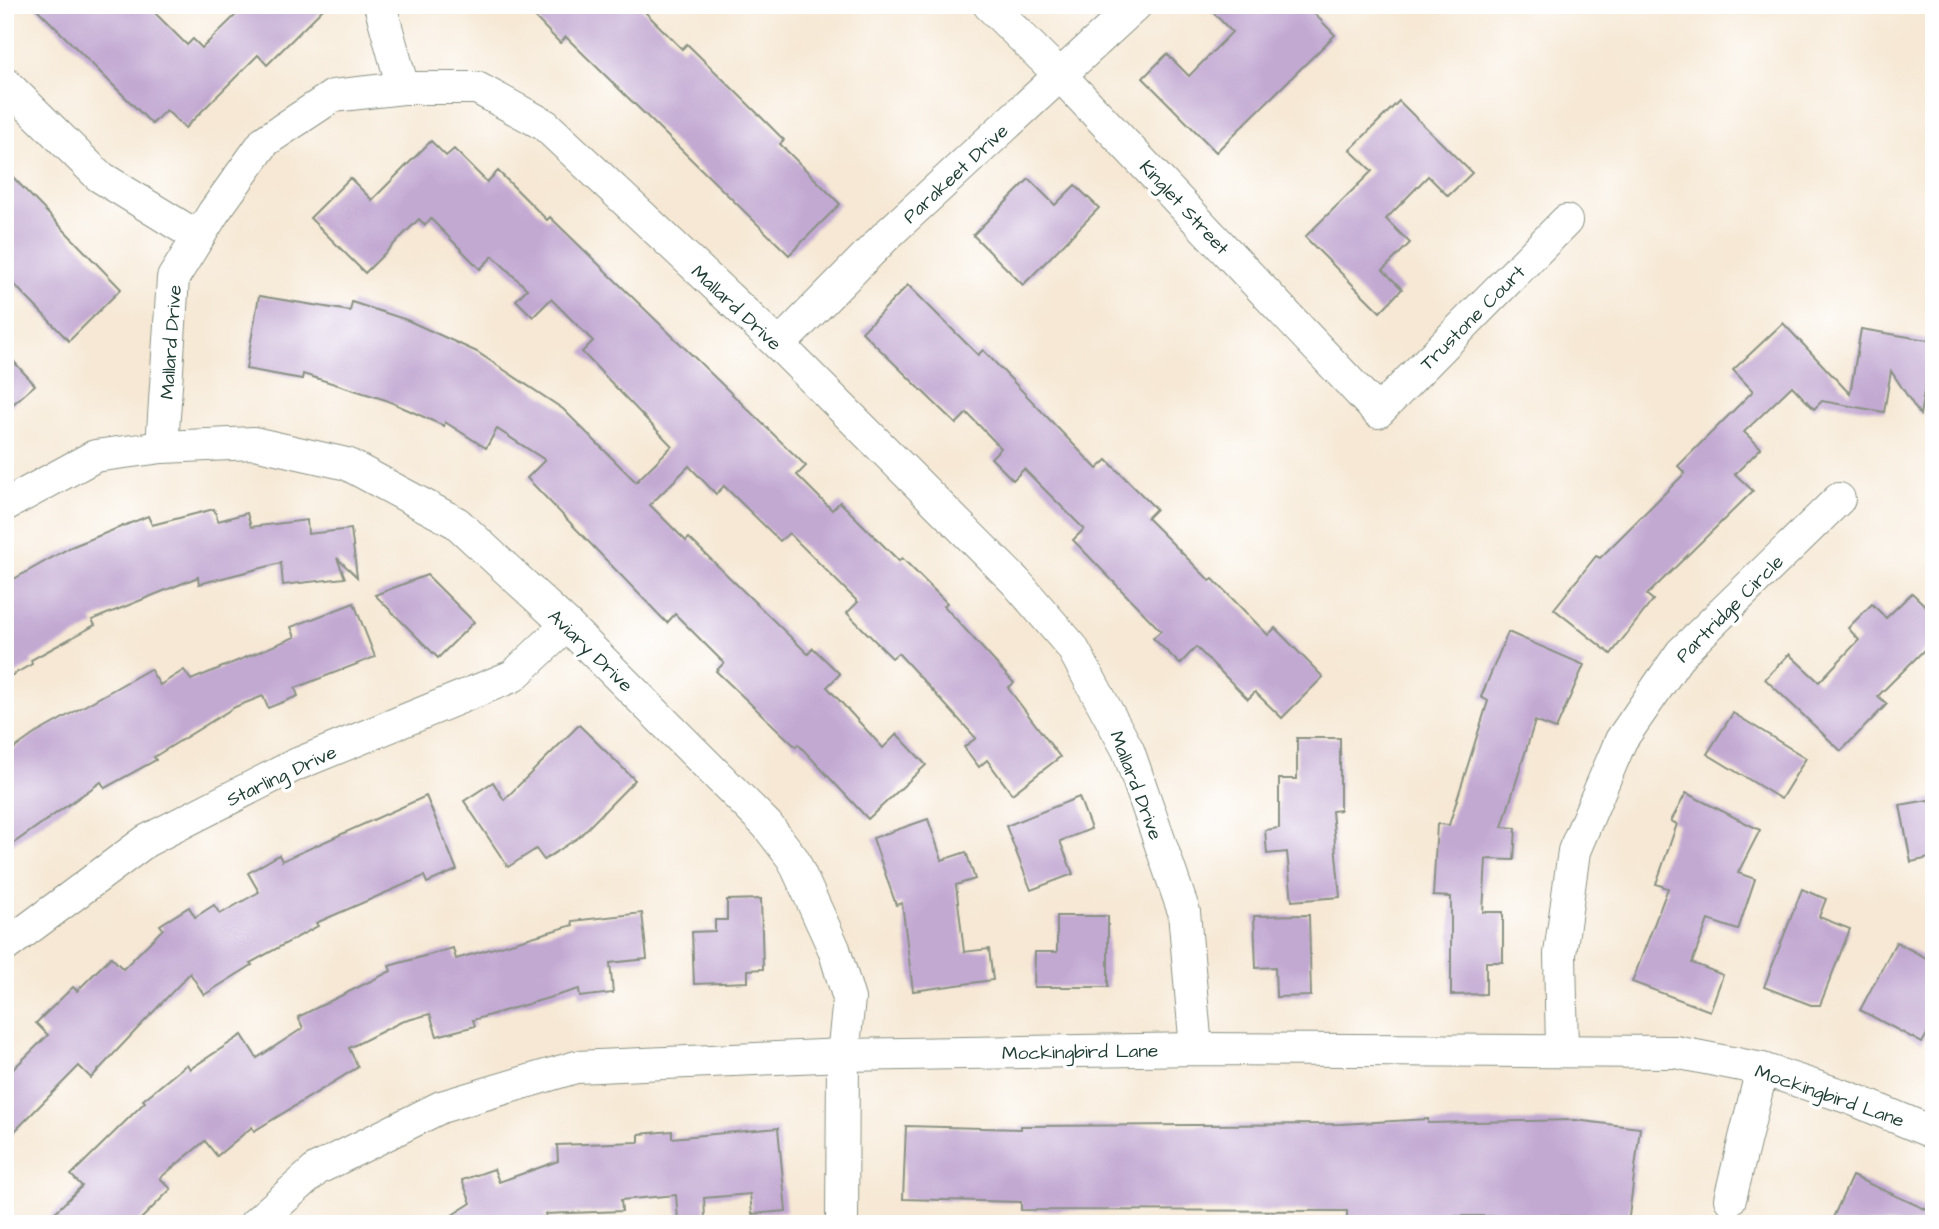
<svg xmlns="http://www.w3.org/2000/svg" width="1939" height="1229" viewBox="0 0 1939 1229" font-family="'Architects Daughter',sans-serif">
<style>
.building{fill:#c2a9d2}
.lines{fill:none;stroke-linecap:round;stroke-linejoin:round}
.minor-casing{stroke:#8a9284;stroke-width:34}
.minor{stroke:#fff;stroke-width:32}
.labels{text-anchor:middle;stroke-width:7;stroke-linejoin:round;paint-order:stroke}
.street-label{font-size:19px;fill:#1f3d34;stroke:#fff}
</style>
<rect width="100%" height="100%" fill="#fff"/>
<filter id="ink" filterUnits="userSpaceOnUse"><feTurbulence type="fractalNoise" baseFrequency=".0143" numOctaves="2"/><feDisplacementMap in="SourceGraphic" scale="14" xChannelSelector="R" yChannelSelector="G"/><feConvolveMatrix kernelMatrix="1 2 1 2 8 2 1 2 1" color-interpolation-filters="sRGB"/></filter>
<filter id="wash" filterUnits="userSpaceOnUse"><feTurbulence type="fractalNoise" baseFrequency=".00686" numOctaves="4" result="noise"/><feDisplacementMap in="SourceGraphic" scale="28" xChannelSelector="R" yChannelSelector="G"/><feGaussianBlur stdDeviation="1.57" result="paint"/><feColorMatrix in="noise" values="0 0 0 0 0 0 0 0 0 0 0 0 0 0 0 0 0 1.4 0 .05"/><feComposite in="paint" operator="in"/></filter>
<g filter="url(#wash)">
<rect width="100%" height="100%" fill="#f6e8d4"/>
<g id="blocks">
<g class="building">
<polygon points="33,5 147,5 187,45 193,39 202,48 246,5 327,5 267,65 258,55 185,128 166,110 152,124"/>
<polygon points="523,5 638,5 682,49 687,44 743,99 784,140 780,144 840,204 789,255 566,37 560,43"/>
<polygon points="1206,5 1306,5 1335,35 1216,152 1143,78 1167,54 1189,76 1232,32"/>
<polygon points="1399,101 1472,173 1448,196 1428,176 1386,219 1410,243 1383,270 1402,289 1380,312 1305,237 1372,171 1350,150"/>
<polygon points="431,141 446,156 454,149 487,182 498,171 547,220 550,217 806,466 797,475 832,510 840,502 899,561 902,558 947,603 944,606 1014,683 1008,688 1060,757 1012,794 987,760 979,767 964,747 976,738 898,653 892,658 847,613 858,602 789,533 780,541 724,486 716,494 689,466 650,505 686,541 689,538 808,654 813,648 840,674 827,687 883,748 897,734 926,765 868,819 798,744 796,747 716,671 724,663 675,614 667,623 527,478 545,460 497,429 486,448 445,422 444,426 386,400 303,374 302,379 246,369 259,296 350,311 352,302 407,320 477,352 563,409 636,482 672,446 582,352 593,341 551,299 533,317 516,300 527,289 493,256 480,269 431,219 425,225 419,219 365,273 310,218 350,178 372,200"/>
<polygon points="5,169 121,289 69,341 5,275"/>
<polygon points="1029,179 1055,205 1075,185 1099,208 1023,285 973,235"/>
<polygon points="908,285 978,355 983,350 1097,469 1107,460 1156,509 1147,518 1210,581 1213,579 1268,635 1275,628 1323,677 1282,718 1255,692 1248,699 1196,647 1180,664 1153,638 1161,631 1073,540 1084,529 1024,469 1013,480 991,458 1001,448 967,413 956,424 862,332"/>
<polygon points="1783,323 1850,394 1861,329 1933,341 1920,415 1891,371 1884,412 1822,401 1814,409 1792,386 1744,432 1761,448 1735,474 1753,491 1647,595 1653,600 1611,654 1554,609 1596,556 1600,558 1685,473 1678,466 1753,391 1733,370"/>
<polygon points="5,352 35,385 5,411"/>
<polygon points="214,509 218,521 247,513 251,527 307,520 308,534 351,529 357,577 337,558 345,578 283,585 281,563 199,584 198,577 92,620 95,625 31,660 32,664 5,679 5,584 71,547 148,516 152,525"/>
<polygon points="427,575 474,622 438,658 375,595"/>
<polygon points="1912,593 1934,614 1934,640 1878,696 1887,704 1841,751 1765,679 1789,654 1819,682 1859,640 1848,628 1872,604 1886,618"/>
<polygon points="354,603 375,657 295,688 298,696 268,708 263,696 235,707 154,757 156,760 105,788 101,782 5,849 5,755 33,735 150,669 160,685 184,670 191,680 295,637 291,627"/>
<polygon points="1508,632 1584,665 1556,729 1535,721 1502,827 1516,828 1514,860 1486,859 1483,912 1503,912 1503,962 1486,962 1486,994 1451,995 1451,897 1433,896 1437,824 1449,825 1488,701 1481,697"/>
<polygon points="1733,713 1806,758 1781,799 1707,754"/>
<polygon points="579,725 635,780 579,837 544,860 536,849 508,867 464,801 493,782 504,800"/>
<polygon points="1297,738 1340,738 1340,810 1332,811 1340,897 1292,901 1287,852 1267,854 1265,830 1279,828 1279,779 1297,779"/>
<polygon points="1686,793 1760,830 1738,873 1755,879 1738,930 1708,920 1692,963 1723,975 1710,1011 1632,982 1668,888 1656,884 1677,824 1671,821"/>
<polygon points="426,796 457,870 427,883 424,876 316,923 318,926 250,963 252,965 204,995 190,973 91,1078 79,1066 5,1141 5,1077 48,1035 36,1023 73,987 77,991 111,957 123,969 163,929 160,925 189,907 195,917 214,905 220,914 259,892 248,873 279,855 282,861"/>
<polygon points="1079,797 1091,829 1060,841 1073,874 1031,890 1006,826"/>
<polygon points="1934,799 1934,857 1911,862 1900,805"/>
<polygon points="928,819 942,860 966,852 975,879 956,885 964,952 989,949 993,980 913,991 902,903 896,905 873,838"/>
<polygon points="1802,889 1826,899 1819,917 1850,929 1820,1005 1811,1005 1764,987"/>
<polygon points="761,899 763,969 748,970 748,982 694,984 692,932 715,931 715,920 727,920 727,900"/>
<polygon points="642,913 647,959 610,963 613,993 580,997 579,989 473,1020 475,1026 437,1036 430,1014 401,1022 349,1048 358,1067 254,1131 252,1127 217,1156 205,1141 160,1178 171,1189 136,1224 43,1224 82,1186 71,1175 145,1102 143,1100 187,1064 190,1069 242,1035 257,1058 303,1028 298,1017 391,971 389,966 453,948 456,959 573,925 572,921"/>
<polygon points="1309,915 1311,996 1276,997 1275,967 1256,968 1254,916"/>
<polygon points="1057,916 1108,916 1108,987 1034,987 1035,952 1057,952"/>
<polygon points="1896,942 1934,962 1934,1022 1922,1043 1860,1010"/>
<polygon points="1428,1119 1428,1123 1575,1120 1640,1128 1628,1224 1568,1224 1569,1216 1456,1216 1347,1221 1347,1211 1021,1210 1021,1202 903,1199 906,1126 1021,1129 1021,1126 1341,1124"/>
<polygon points="778,1128 786,1211 752,1214 750,1194 704,1198 705,1218 678,1220 676,1195 621,1200 622,1211 545,1214 549,1224 438,1224 471,1203 462,1180 494,1169 499,1182 558,1161 557,1145 639,1142 639,1134 672,1131 672,1138"/>
<polygon points="1852,1176 1934,1213 1934,1224 1830,1224"/>
</g>
</g>
</g>
<g filter="url(#ink)">
<use href="#blocks" fill-opacity="0" stroke="#8a9284" stroke-width="2"/>
<g class="lines">
<g class="minor-casing">
<g id="minor">
<polyline points="380,5 403,88"/>
<polyline points="989,5 1060,75 1378,412 1566,221"/>
<polyline points="5,83 99,176 198,237"/>
<polyline points="779,345 887,235 1136,5"/>
<polyline points="162,447 173,278 214,212 265,141 333,96 403,88 477,88 545,125 779,345 1016,582 1072,647 1128,750 1184,912 1196,1049"/>
<polyline points="5,505 95,456 162,447 254,443 347,464 457,523 567,625 767,825 793,859 834,949 849,999 843,1055 842,1224"/>
<polyline points="5,946 146,841 295,765 513,676 567,625"/>
<polyline points="1562,1050 1560,954 1574,851 1621,740 1681,653 1839,499"/>
<polyline points="1730,1199 1762,1069"/>
<polyline points="255,1224 317,1169 441,1107 576,1067 843,1055 1196,1049 1675,1052 1762,1069 1850,1098 1934,1133"/>
</g>
</g>
<use href="#minor" class="minor"/>
</g>
</g>
<g class="labels">
<g class="street-label">
<text transform="translate(955 173) rotate(-43)" y="7">Parakeet Drive</text>
<text transform="translate(1185 207) rotate(47)" y="7">Kinglet Street</text>
<text transform="translate(737 307) rotate(43)" y="7">Mallard Drive</text>
<text transform="translate(1472 317) rotate(-45)" y="7">Trustone Court</text>
<text transform="translate(170 342) rotate(-86)" y="7">Mallard Drive</text>
<text transform="translate(1729 608) rotate(-45)" y="7">Partridge Circle</text>
<text transform="translate(591 650) rotate(44)" y="7">Aviary Drive</text>
<text transform="translate(281 775) rotate(-25)" y="7">Starling Drive</text>
<text transform="translate(1137 785) rotate(69)" y="7">Mallard Drive</text>
<text transform="translate(1080 1051) rotate(-1)" y="7">Mockingbird Lane</text>
<text transform="translate(1830 1095) rotate(19)" y="7">Mockingbird Lane</text>
</g>
</g>
<rect width="1939" height="1229" fill="none" stroke="#fff" stroke-width="28"/>
</svg>
